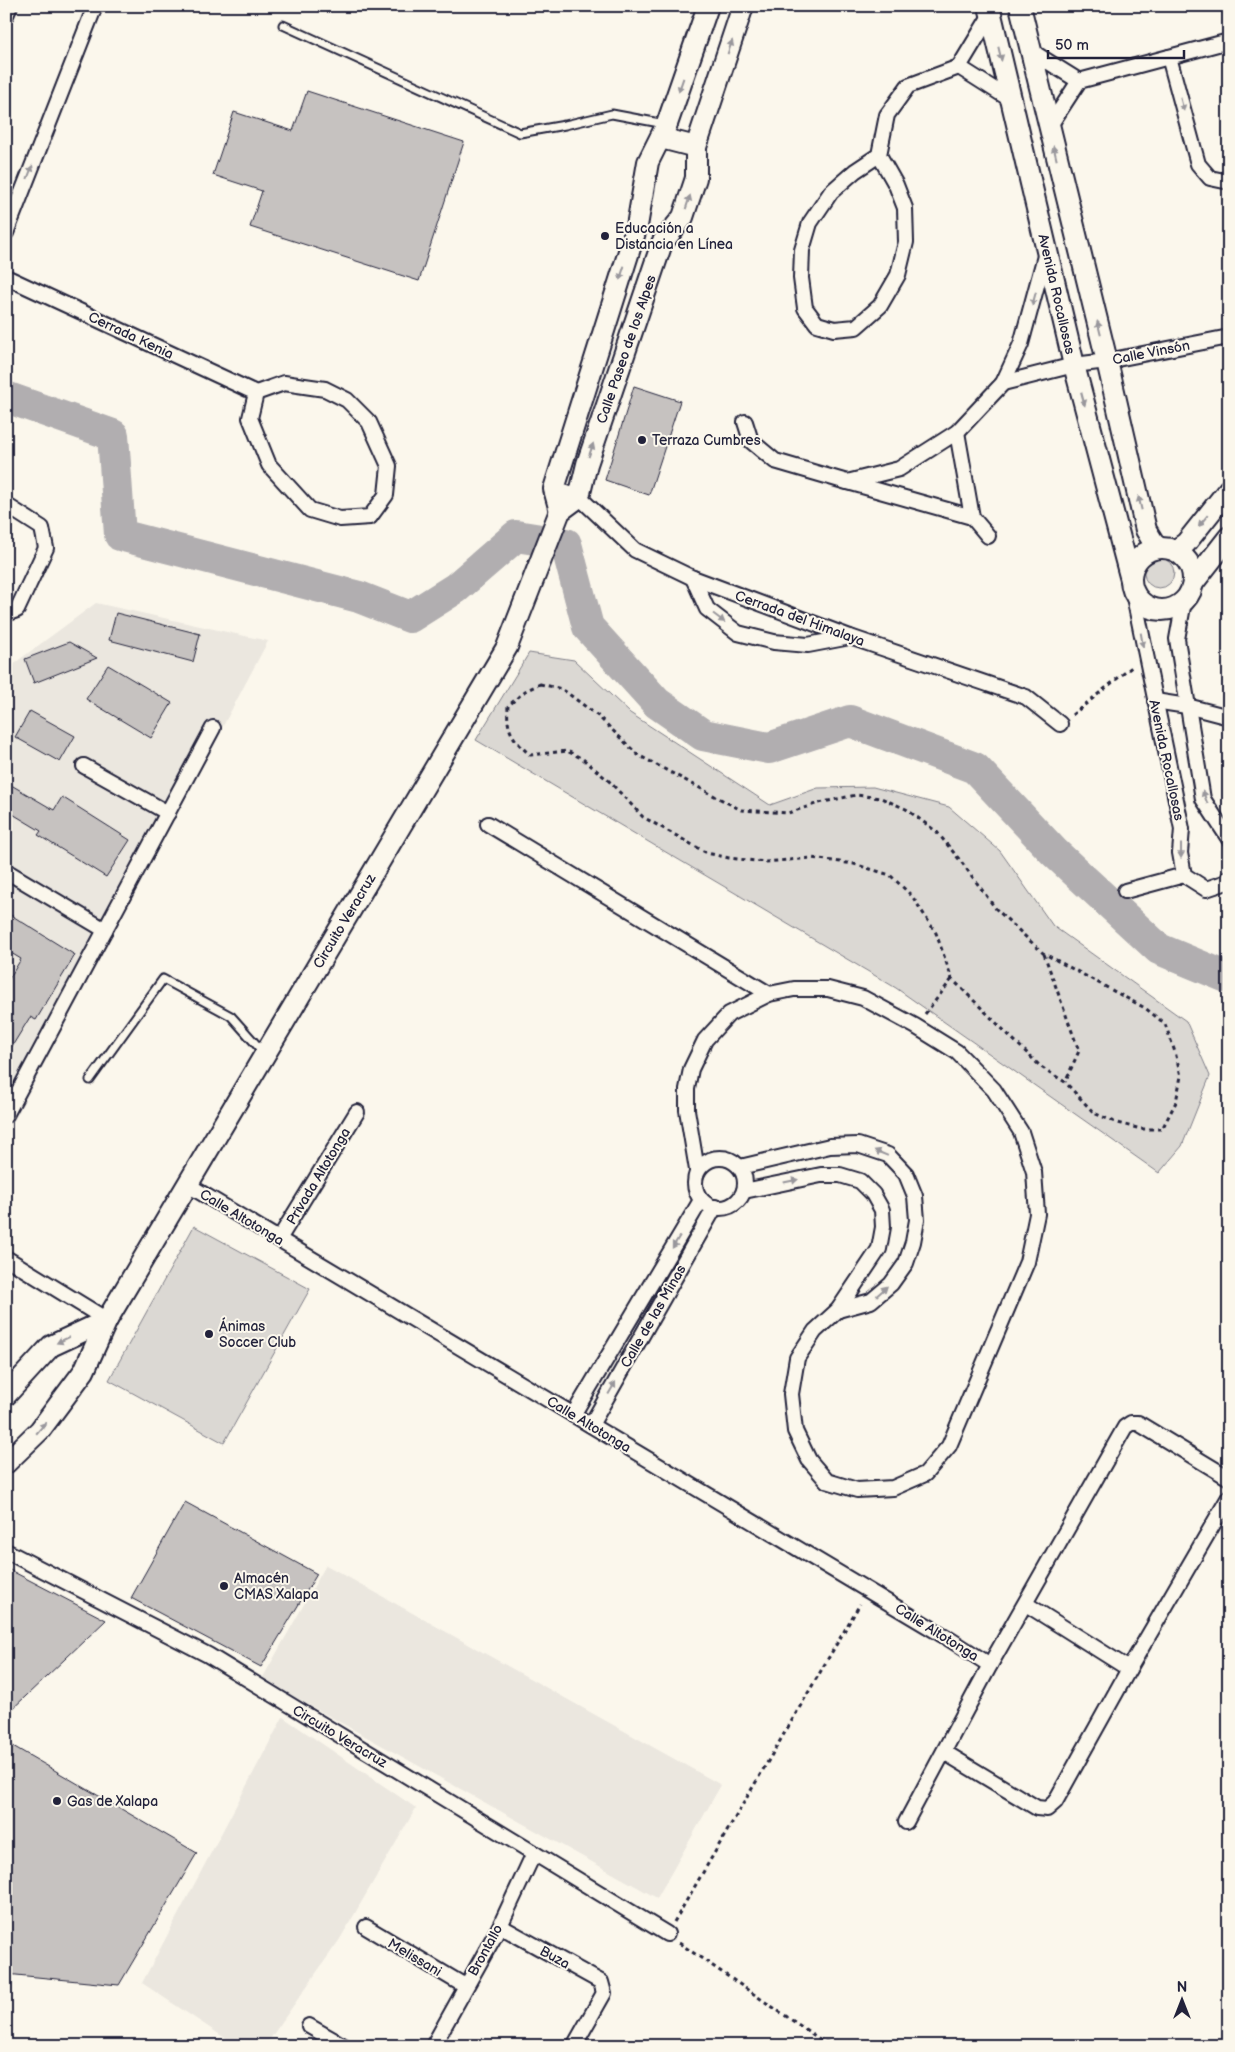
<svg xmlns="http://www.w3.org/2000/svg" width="1235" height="2052" viewBox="0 0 1235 2052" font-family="'Balsamiq Sans',sans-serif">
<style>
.built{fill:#ebe7df}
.green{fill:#dbd8d3;stroke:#7e7d87}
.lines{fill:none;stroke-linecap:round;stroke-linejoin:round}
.river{stroke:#b1aeb0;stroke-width:32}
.building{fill:#c6c2c0;stroke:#22223b}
.lane-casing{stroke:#22223b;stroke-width:11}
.street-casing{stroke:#22223b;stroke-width:18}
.secondary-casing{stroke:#22223b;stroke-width:24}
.path{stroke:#22223b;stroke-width:3;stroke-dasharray:4 4;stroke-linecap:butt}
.lane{stroke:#fbf7ec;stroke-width:7}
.street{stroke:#fbf7ec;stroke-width:14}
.secondary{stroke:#fbf7ec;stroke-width:20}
.oneway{fill:#99979c}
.poi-dot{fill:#22223b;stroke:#fbf7ec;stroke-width:2}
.labels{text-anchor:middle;stroke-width:4;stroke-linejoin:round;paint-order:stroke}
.poi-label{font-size:14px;fill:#22223b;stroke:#fbf7ec;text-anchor:start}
.street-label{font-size:14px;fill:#22223b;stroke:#fbf7ec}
</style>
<rect width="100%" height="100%" fill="#fbf7ec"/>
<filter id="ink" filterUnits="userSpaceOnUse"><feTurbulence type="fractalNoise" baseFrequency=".02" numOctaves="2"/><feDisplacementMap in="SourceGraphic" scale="10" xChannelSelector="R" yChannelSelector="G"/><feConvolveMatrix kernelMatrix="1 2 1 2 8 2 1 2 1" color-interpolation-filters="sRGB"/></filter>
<g filter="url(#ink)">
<g class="built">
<polygon points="96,603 268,641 6,1136 6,676 16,662"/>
<polygon points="326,1565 721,1785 657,1898 262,1679"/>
<polygon points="283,1717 416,1808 340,1939 265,2046 237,2046 142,1983"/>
</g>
<g class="green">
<circle cx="1159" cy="573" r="15"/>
<polygon points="529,653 574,660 630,713 770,805 818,788 873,787 949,807 1000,851 1053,926 1186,1021 1210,1076 1182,1146 1159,1173 896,988 476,740"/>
<polygon points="194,1226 310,1289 224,1443 109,1380"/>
</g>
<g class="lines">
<polyline class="river" points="6,397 113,435 120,535 359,597 410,617 456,588 516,536 566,544 588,627 657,703 703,735 769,748 850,721 975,768 1054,852 1159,949 1229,978"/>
</g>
<g class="building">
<polygon points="307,91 464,142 419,281 250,227 262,191 213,175 234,112 293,131"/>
<polygon points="634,386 680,401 649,495 605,480"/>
<polygon points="116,613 200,634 193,662 109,640"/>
<polygon points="69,642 97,658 34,683 25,659"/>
<polygon points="108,665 172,703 151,738 86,699"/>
<polygon points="30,711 75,736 60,762 15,737"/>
<polygon points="6,782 54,810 62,797 130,840 106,877 38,835 41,831 6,810"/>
<polygon points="6,912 75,955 36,1020 30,1017 6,1056 6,984 21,959 6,950"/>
<polygon points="185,1502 317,1574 261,1667 131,1598"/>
<polygon points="6,1568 106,1620 6,1715"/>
<polygon points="6,1742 197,1853 119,1985 6,1974"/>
</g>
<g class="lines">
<g class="lane-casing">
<g id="lane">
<polyline points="283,25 520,133 565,125 612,114 665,124"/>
<polyline points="90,1080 163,979 231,1016 263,1052"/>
</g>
</g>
<g class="street-casing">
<g id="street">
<polyline points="6,15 10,6"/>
<polyline points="1031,51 1079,81"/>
<polyline points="1169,57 1198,164 1210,178 1229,182"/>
<polyline points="959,67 1011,100"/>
<polyline points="1049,127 1079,81 1229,41"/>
<polyline points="879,155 855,171 831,192 810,223 802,250 801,278 805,308 817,324 834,329 856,327 880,306 898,275 906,242 905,208 896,185 879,155 887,115 908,86 959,67 991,14"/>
<polyline points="6,233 95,6"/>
<polyline points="6,277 256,393 284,383 325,389 347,400 369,422 389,466 386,495 370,517 340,519 310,510 269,465 250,418 256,393"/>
<polyline points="1003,383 1074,365 1107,361 1229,337"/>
<polyline points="745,422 751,441 775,461 847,482 899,469 957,432 1003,383 1021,344 1046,252"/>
<polyline points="957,432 972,517 988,536"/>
<polyline points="848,482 972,517"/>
<polyline points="554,489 579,497 635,550 693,578 850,637 1026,697 1060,724"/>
<polyline points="6,505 42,528 46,548 17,610 6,614"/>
<polyline points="693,578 707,609 738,633 774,642 808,645 850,637"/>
<polyline points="1133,592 1182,829 1180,853 1184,875 1206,889 1227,882 1229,877"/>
<polyline points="1184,601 1177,639 1203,799 1229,839"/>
<polyline points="1155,701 1187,706 1229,717"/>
<polyline points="84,766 168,813"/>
<polyline points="488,824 769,994"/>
<polyline points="6,871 105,930"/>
<polyline points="1125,891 1184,875"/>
<polyline points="6,1115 213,728"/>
<circle cx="720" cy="1183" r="25"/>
<polyline points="740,1167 830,1146 858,1145 888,1155 906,1174 915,1196 917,1220 913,1242 906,1263 891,1284 871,1301 838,1310"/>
<polyline points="697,1170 687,1110 687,1089 691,1069 705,1040 729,1014 769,994 794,989 828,989 863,998 915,1026 957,1052 994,1090 1021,1132 1034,1172 1037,1214 1027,1262 949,1446 925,1474 893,1488 857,1490 827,1481 809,1460 795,1431 791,1394 797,1358 815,1331 838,1310 879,1249 883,1227 882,1210 873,1194 860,1181 840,1175 821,1175 744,1191"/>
<polyline points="188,1185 946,1637 990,1665"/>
<polyline points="279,1239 357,1112"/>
<polyline points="6,1258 107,1320"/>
<polyline points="573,1415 701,1200"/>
<polyline points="591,1425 715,1207"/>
<polyline points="6,1551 208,1655 667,1934"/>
<polyline points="1026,1604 1129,1669"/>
<polyline points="944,1752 1037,1808 1047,1809 1055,1802 1129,1669 1229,1497"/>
<polyline points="906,1822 990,1665 1125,1427 1131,1423 1138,1423 1229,1478"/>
<polyline points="500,1926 601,1982 604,1993 574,2046"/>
<polyline points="366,1927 465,1986"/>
<polyline points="309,2026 344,2046"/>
<polyline points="433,2046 500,1926 534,1853"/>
</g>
</g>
<g class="secondary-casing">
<g id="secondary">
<polyline points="989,6 1074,365 1131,580"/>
<polyline points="1020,6 1107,361 1146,530 1157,548"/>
<polyline points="661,138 696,147"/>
<polyline points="560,511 554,489 637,226 648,162 667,124 708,6"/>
<circle cx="1162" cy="579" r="31"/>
<polyline points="1176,550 1186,543 1229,489"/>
<polyline points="1193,583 1229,537"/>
<polyline points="6,1395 51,1346 107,1320"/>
<polyline points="6,1463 40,1430 84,1371 107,1320 507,647 560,511 579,497 587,464 662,243 683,217 696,178 696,147 743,6"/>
</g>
</g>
<g class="path">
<path d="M540 684 562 689 598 716 638 755 741 810 788 813 819 803 856 795 881 798 906 809 937 832 963 864 996 909 1043 953 1145 1008 1165 1024 1175 1052 1181 1076 1176 1102 1162 1129H1141L1117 1123 1094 1113 1065 1082 1041 1067 952 979 936 933 912 896 890 875 854 864 812 858 765 862 729 858 707 853 643 817 609 781 583 759 567 751 530 755C512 738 506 731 508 706L525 691Z"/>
<polyline points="1072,715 1133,666"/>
<polyline points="1044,954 1079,1051 1065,1082"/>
<polyline points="925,1014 952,979"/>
<polyline points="674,1922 860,1604"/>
<polyline points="679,1943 824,2042 913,2046"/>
</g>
<use href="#lane" class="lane"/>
<use href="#street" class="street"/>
<use href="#secondary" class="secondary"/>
</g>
<defs><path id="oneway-solid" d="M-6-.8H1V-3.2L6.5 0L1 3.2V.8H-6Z" transform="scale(1.25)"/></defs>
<g class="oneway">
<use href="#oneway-solid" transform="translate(730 47) rotate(-71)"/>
<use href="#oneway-solid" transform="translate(1000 54) rotate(77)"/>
<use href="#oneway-solid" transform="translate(681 85) rotate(109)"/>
<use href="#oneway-solid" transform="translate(1182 104) rotate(75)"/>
<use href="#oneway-solid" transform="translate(1055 153) rotate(-103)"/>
<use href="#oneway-solid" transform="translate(30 172) rotate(-69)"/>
<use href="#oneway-solid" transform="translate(688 202) rotate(-72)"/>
<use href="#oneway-solid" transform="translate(622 273) rotate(108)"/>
<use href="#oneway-solid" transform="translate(1034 299) rotate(105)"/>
<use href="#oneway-solid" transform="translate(1099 328) rotate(-104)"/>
<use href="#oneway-solid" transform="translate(1083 399) rotate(75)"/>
<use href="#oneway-solid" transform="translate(591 450) rotate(-71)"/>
<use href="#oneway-solid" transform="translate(1140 503) rotate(-103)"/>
<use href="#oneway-solid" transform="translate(1203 521) rotate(129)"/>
<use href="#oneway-solid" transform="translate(719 618) rotate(37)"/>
<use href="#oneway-solid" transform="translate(1142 640) rotate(80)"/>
<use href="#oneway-solid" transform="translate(1205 797) rotate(-110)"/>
<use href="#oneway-solid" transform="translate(1181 851) rotate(90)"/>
<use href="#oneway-solid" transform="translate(881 1153) rotate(-157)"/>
<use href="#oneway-solid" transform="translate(791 1181) rotate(-12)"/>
<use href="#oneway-solid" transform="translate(676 1242) rotate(121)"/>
<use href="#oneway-solid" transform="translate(882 1291) rotate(-42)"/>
<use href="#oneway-solid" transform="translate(63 1340) rotate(155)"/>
<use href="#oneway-solid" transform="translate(612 1388) rotate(-60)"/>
<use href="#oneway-solid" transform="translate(41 1428) rotate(-50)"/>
</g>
</g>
<g class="poi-dot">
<circle cx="605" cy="236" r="5"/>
<circle cx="642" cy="440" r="5"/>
<circle cx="209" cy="1334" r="5"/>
<circle cx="224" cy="1586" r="5"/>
<circle cx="57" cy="1801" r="5"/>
</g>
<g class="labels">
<g class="poi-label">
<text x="615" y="233">Educación a<tspan x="615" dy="16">Distancia en Línea</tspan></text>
<text x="652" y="445">Terraza Cumbres</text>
<text x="219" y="1331">Ánimas<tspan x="219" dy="16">Soccer Club</tspan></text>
<text x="234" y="1583">Almacén<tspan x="234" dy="16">CMAS Xalapa</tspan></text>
<text x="67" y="1806">Gas de Xalapa</text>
</g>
<g class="street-label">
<text transform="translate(1057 294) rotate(77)" y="5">Avenida Rocallosas</text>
<text transform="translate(131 335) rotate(25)" y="5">Cerrada Kenia</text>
<text transform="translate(626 349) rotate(-71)" y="5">Calle Paseo de los Alpes</text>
<text transform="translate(1151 352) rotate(-11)" y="5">Calle Vinsón</text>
<text transform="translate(800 618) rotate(20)" y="5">Cerrada del Himalaya</text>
<text transform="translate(1167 760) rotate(78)" y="5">Avenida Rocallosas</text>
<text transform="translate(344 921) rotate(-59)" y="5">Circuito Veracruz</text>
<text transform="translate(318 1176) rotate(-59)" y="5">Privada Altotonga</text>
<text transform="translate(242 1217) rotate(31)" y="5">Calle Altotonga</text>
<text transform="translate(653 1316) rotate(-60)" y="5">Calle de las Minas</text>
<text transform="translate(589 1424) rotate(31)" y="5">Calle Altotonga</text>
<text transform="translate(937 1632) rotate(32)" y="5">Calle Altotonga</text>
<text transform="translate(340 1736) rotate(31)" y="5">Circuito Veracruz</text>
<text transform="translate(485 1950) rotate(-61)" y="5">Brontallo</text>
<text transform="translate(415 1957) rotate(31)" y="5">Melissani</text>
<text transform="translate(555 1957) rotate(29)" y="5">Buza</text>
</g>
</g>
<rect width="1235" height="2052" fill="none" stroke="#fbf7ec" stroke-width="25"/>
<rect x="12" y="12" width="1210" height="2027" fill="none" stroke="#22223b" stroke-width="2" filter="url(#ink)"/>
<g transform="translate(1182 2000)" stroke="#fbf7ec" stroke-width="4" paint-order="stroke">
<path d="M0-4L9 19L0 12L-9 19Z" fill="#22223b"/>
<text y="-8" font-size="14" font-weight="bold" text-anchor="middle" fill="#22223b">N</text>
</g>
<path d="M1048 50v8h136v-8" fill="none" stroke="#22223b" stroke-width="2.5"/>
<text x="1055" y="50" font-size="15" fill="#22223b" stroke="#fbf7ec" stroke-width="4" paint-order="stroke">50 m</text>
</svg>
